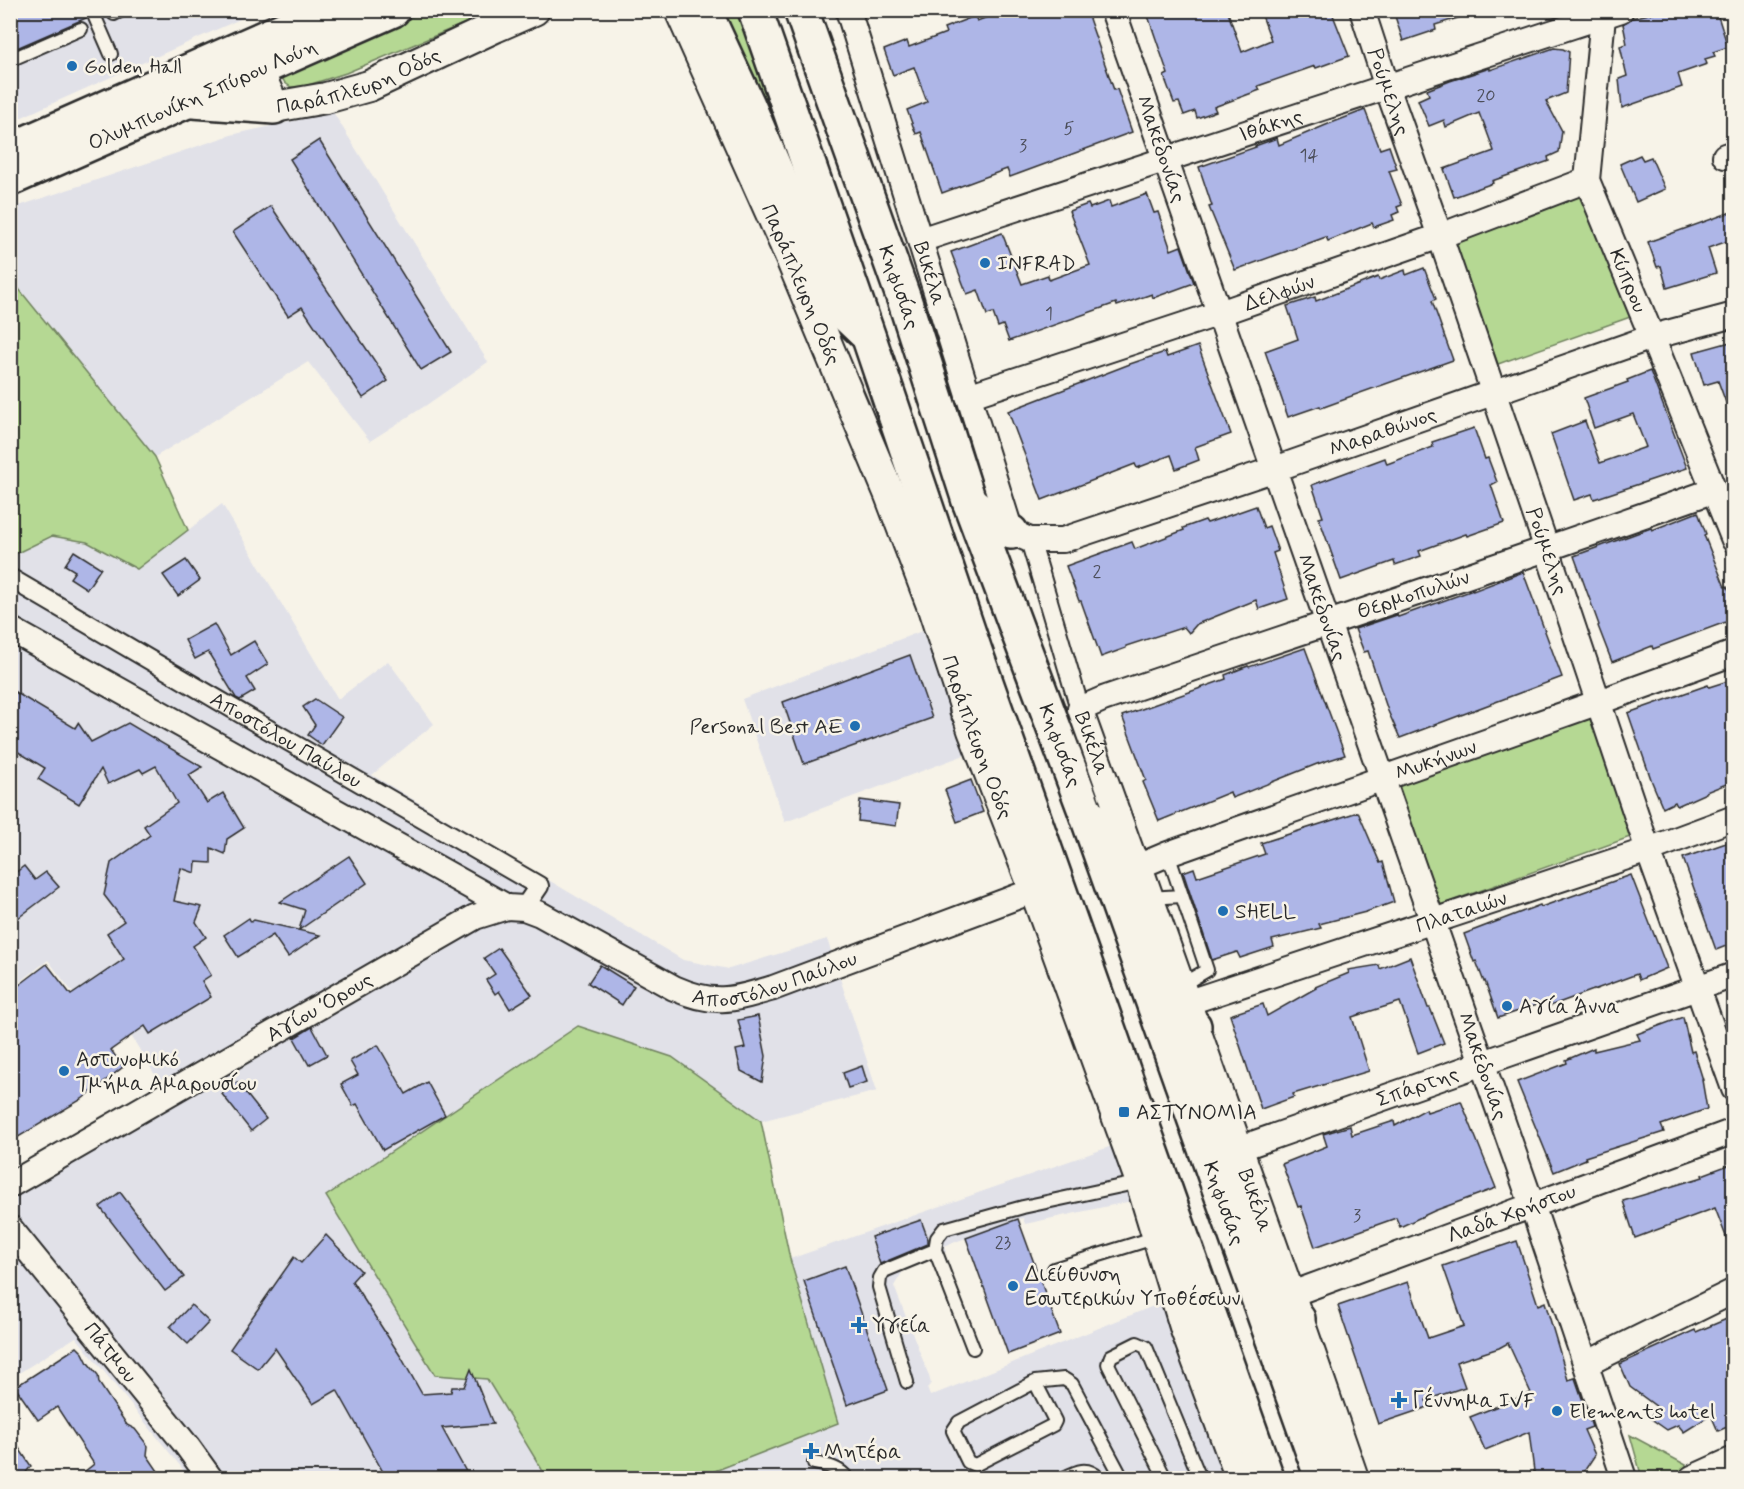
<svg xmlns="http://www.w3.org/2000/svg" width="1744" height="1489" viewBox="0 0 1744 1489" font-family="Mynerve,sans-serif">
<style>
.built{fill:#e1e1e8}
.green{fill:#b5d893;stroke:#70825f;stroke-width:1.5}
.building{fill:#aeb6e7;stroke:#2b2b2b;stroke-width:1.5}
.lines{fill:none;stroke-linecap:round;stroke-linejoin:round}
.service-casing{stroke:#2b2b2b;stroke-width:16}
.pedestrian-casing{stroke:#2b2b2b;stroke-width:22}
.minor-casing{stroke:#2b2b2b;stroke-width:28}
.tertiary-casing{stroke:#2b2b2b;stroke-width:34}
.secondary-casing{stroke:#2b2b2b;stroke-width:38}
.primary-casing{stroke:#2b2b2b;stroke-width:38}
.service{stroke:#f7f3e8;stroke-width:12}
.pedestrian{stroke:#f7f3e8;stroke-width:18}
.minor{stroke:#f7f3e8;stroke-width:24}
.tertiary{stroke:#f7f3e8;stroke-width:30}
.secondary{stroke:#f7f3e8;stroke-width:33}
.primary{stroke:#f7f3e8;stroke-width:33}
.poi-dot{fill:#1f6fb2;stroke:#f7f3e8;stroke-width:2}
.labels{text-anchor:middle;stroke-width:5;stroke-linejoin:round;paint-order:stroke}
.number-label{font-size:18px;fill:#4c4e5a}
.poi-label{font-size:21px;fill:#2b2b2b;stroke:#f7f3e8;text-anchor:start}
.street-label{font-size:21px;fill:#2b2b2b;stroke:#f7f3e8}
</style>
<rect width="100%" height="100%" fill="#f7f3e8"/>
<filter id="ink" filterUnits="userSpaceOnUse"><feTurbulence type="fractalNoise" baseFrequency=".0167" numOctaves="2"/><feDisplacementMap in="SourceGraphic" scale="12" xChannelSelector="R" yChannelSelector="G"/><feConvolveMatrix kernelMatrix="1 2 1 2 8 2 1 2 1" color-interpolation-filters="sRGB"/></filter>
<g filter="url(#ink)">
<g class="built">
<polygon points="11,10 258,11 11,122"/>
<polygon points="333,112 488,362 425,406 370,441 308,362 155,457 11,278 10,209 231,135"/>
<polygon points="222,504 338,699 388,661 434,724 372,775 683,960 729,969 827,939 877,1091 761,1121 672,1057 487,1379 547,1478 190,1478 76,1337 11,1378 11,1177 163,1088 111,1003 85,1009 48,960 11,989 11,556 52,536 87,542 138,569"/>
<polygon points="922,631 970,753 785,822 742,699"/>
<polygon points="1112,1146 1136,1200 1025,1224 1023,1218 1018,1219 944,1246 946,1252 903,1271 894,1286 929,1376 931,1384 927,1388 930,1396 1156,1305 1168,1302 1232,1478 697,1478 838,1423 790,1259"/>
</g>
<g class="green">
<polygon points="425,11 494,11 346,73 305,86 291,87 285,83 282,78 286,71"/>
<polygon points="717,11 740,11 805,202"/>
<polygon points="1585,192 1633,316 1498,364 1454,243"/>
<polygon points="10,278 155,457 188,530 137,569 87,542 52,536 11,556"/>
<polygon points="1590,714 1630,837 1440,905 1394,781"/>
<polygon points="578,1026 672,1057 761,1121 790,1259 838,1423 697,1478 547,1478 487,1379 435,1375 326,1196"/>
<polygon points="1630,1435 1699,1472 1685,1478 1642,1478"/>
</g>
<g class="building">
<polygon points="10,10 87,10 86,18 10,51"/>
<polygon points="1006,10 1086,10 1114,90 1117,89 1132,132 1010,177 1007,169 942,193 921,132 916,134 907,110 927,102 914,67 893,75 884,50 907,41 909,47 946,33 944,28 975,16 977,21"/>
<polygon points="1146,10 1227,10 1242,52 1271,40 1260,10 1331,10 1349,56 1316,68 1315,66 1258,86 1260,90 1214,107 1216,111 1197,118 1195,111 1184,115 1179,102 1174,103 1164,76 1168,74"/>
<polygon points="1393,10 1468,10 1468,15 1435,25 1436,30 1403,41"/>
<polygon points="1666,10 1716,10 1728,47 1713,52 1715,56 1705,59 1707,64 1678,74 1682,87 1622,108 1619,79 1627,76 1620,46 1627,44 1623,24 1632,18"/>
<polygon points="1554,48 1563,49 1569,52 1566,93 1546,101 1562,131 1559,152 1548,157 1549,161 1492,181 1493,183 1454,197 1444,169 1494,151 1483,121 1482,121 1479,113 1446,127 1444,120 1429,126 1418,100 1429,95 1427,90 1450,81 1490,68 1490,70"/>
<polygon points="1365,110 1380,149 1389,146 1397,169 1389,171 1402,205 1397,207 1399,212 1392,215 1394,220 1374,227 1372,223 1328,241 1326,237 1235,270 1209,207 1212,206 1199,167 1256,147 1255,146 1277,138 1279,145 1326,125"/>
<polygon points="319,140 451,352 421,370 290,159"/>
<polygon points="1640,155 1643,160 1651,157 1665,189 1636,202 1620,164"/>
<polygon points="1147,194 1154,213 1158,212 1171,250 1181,246 1194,283 1153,298 1152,294 1117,306 1116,303 1009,341 1003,325 998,327 993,313 987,315 978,290 967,294 951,252 1002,233 1022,284 1048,275 1049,280 1090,265 1069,211 1088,204 1090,208 1109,201 1111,207"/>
<polygon points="271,206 388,381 363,398 302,307 288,316 233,232"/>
<polygon points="1734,211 1734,239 1708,248 1716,273 1667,288 1661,266 1657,267 1648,242"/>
<polygon points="1424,268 1436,299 1432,301 1453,360 1346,398 1346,399 1321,408 1320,406 1288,417 1265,351 1298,339 1287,306 1315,297 1316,301 1378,277 1379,280 1405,270 1406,275"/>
<polygon points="1734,341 1734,419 1732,419 1718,381 1704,385 1694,352"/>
<polygon points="1198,346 1231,434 1195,447 1199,460 1176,469 1171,455 1137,468 1135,464 1042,500 1008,411 1130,364 1165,352 1167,357"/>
<polygon points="1650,371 1687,468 1594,499 1592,494 1574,500 1551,434 1585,421 1600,463 1646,447 1633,414 1594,428 1584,398 1628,382 1627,380"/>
<polygon points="1474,428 1485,459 1488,458 1497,482 1491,485 1504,523 1467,536 1466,534 1419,551 1421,556 1395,565 1394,561 1341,580 1319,518 1323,517 1312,485 1385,458 1387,464 1433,447 1432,442"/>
<polygon points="1256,506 1264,528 1269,526 1278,551 1273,553 1288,599 1259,609 1256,600 1197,624 1189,633 1184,627 1126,646 1126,648 1101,657 1081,601 1079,601 1066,566 1132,542 1135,549 1184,530 1183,528 1205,520 1207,523"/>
<polygon points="1698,512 1706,534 1704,535 1725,587 1727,586 1734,601 1734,619 1653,649 1652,646 1612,662 1598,626 1599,625 1574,556 1651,528 1652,530"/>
<polygon points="74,551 101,568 87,589 70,578 75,571 65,565"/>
<polygon points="186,560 200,580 178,596 163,575"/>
<polygon points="1523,572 1562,677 1400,738 1388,711 1368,651 1364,652 1355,629 1397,615 1398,617 1473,590 1473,591"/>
<polygon points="214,624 231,655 254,641 268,664 247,678 255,691 240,700 236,698 208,652 195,659 185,640"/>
<polygon points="1305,648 1345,755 1317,764 1232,798 1230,792 1159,821 1143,782 1146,780 1122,716 1226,679 1225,675 1248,666 1249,667"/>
<polygon points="910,655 932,718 804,764 783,702"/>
<polygon points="1734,679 1734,781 1706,792 1706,793 1677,806 1675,802 1663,808 1652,782 1628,713 1708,685 1709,687"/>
<polygon points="10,689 75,728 78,723 91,742 128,723 202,767 189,775 207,803 223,793 244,828 227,839 225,854 211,848 211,863 196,862 195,873 181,868 174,901 202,907 196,922 206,937 193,946 211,975 202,981 211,997 150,1034 145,1026 111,1050 123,1067 82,1099 10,1142 10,992 47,964 71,995 124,959 107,933 124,921 104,895 111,863 150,835 144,826 177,803 156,766 143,773 140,769 108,784 101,769 79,804 38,779 45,768 10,747"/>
<polygon points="315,699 342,717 322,745 308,735 315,725 303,707"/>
<polygon points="971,780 983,812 957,822 945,790"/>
<polygon points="860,800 899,805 896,826 858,821"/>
<polygon points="1358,812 1380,863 1383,862 1394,902 1366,912 1319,924 1321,928 1272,940 1274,947 1240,958 1237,952 1212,960 1183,872 1194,868 1197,877 1265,854 1261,843"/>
<polygon points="1729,842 1734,856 1734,943 1716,950 1683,858"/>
<polygon points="349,856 367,883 299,930 305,910 280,902"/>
<polygon points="24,866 35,880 46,872 59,887 10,924 10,877"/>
<polygon points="1631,875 1667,968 1639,980 1637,974 1550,1006 1548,1001 1498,1018 1485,981 1484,982 1476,961 1474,962 1464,934 1540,905 1541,907"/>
<polygon points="249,918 251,922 254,920 320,935 288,957 273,935 238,957 224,935"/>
<polygon points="499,948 532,995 510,1009 499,991 495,994 486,980 495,974 484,958"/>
<polygon points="1410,957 1428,1008 1430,1008 1444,1043 1418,1053 1400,1002 1352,1017 1369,1071 1293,1094 1294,1097 1261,1109 1230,1015 1263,1004 1267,1016 1316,988 1315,987 1349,973 1348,970 1379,965 1380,969"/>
<polygon points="600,965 634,986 622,1005 588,983"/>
<polygon points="758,1016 766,1056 762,1082 741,1071 736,1050 745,1048 738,1020"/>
<polygon points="1683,1017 1691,1052 1694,1051 1703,1080 1702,1080 1707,1109 1661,1125 1664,1132 1585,1157 1586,1159 1554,1172 1517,1082 1567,1063 1566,1060 1594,1048 1594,1051 1640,1040 1637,1034"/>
<polygon points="312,1027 327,1055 309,1065 294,1038"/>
<polygon points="378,1045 406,1094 427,1082 445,1115 383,1150 357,1104 353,1106 341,1084 358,1075 350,1061"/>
<polygon points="862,1066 867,1082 848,1088 843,1073"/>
<polygon points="237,1082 266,1119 251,1131 222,1094"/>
<polygon points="1461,1101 1496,1188 1434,1211 1400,1227 1396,1218 1315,1247 1301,1206 1298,1207 1282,1164 1327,1146 1323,1134 1350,1126 1352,1135 1394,1121 1395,1126 1426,1109 1427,1112"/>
<polygon points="1734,1163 1734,1252 1732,1252 1715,1208 1635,1238 1623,1201 1703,1177 1702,1175"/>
<polygon points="120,1192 184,1277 165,1291 100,1207"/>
<polygon points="1018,1219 1060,1334 1008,1354 966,1238"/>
<polygon points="921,1220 928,1239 928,1244 880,1264 871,1237"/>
<polygon points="326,1235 361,1271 352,1281 401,1357 422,1394 451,1392 452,1387 464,1387 471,1369 493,1424 442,1428 470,1479 387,1479 337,1390 313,1404 275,1348 258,1369 230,1349 294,1257 301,1263"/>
<polygon points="1517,1241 1538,1305 1545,1302 1568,1380 1575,1378 1592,1427 1584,1430 1595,1455 1579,1479 1535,1479 1529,1432 1485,1450 1470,1417 1531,1393 1508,1343 1499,1348 1456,1362 1465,1387 1426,1400 1428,1407 1378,1424 1338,1306 1408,1282 1428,1338 1464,1326 1443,1266"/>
<polygon points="845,1266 888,1390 847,1405 804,1281"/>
<polygon points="191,1305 209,1322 188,1344 170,1327"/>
<polygon points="1734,1316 1734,1424 1718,1431 1711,1415 1684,1432 1678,1425 1667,1430 1650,1418 1657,1407 1630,1387 1620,1364 1695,1330 1696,1332"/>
<polygon points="77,1347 83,1353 88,1363 98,1375 99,1383 127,1425 135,1429 148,1446 147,1455 158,1471 146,1479 75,1479 94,1464 57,1407 38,1420 15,1387"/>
<polygon points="10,1435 31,1466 21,1479 10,1479"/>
</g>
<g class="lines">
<g class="service-casing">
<g id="service">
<polyline points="114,14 122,10"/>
<polyline points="94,15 111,54"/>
<polyline points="10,60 81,29"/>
<polyline points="1168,854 1207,970 1180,986"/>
<polyline points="1148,898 1182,896"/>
<polyline points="1054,1269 1157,1237"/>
<polyline points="973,1348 935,1250 937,1238 944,1229 1023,1207 1140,1182"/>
<polyline points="907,1382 879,1287 880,1278 884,1271 935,1250"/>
<polyline points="1035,1382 1055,1421 1053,1425 975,1465 968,1462 953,1431 959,1422 1035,1382 1064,1379 1072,1384 1122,1478"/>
<path d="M814 1463C827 1466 839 1467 847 1478"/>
<path d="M1064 1478C1077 1471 1087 1466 1099 1478"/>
<polyline points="1165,1478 1108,1364 1111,1356 1137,1343 1146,1347 1200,1478"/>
</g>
</g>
<g class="pedestrian-casing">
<g id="pedestrian">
<polyline points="1030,540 1080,709"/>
<path id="s1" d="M10 578 259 724 539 886 524 908"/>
</g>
</g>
<g class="minor-casing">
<g id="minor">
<path id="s2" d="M848 10 1011 532 1030 540H1063L1275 469 1652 337 1734 315"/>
<path id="s3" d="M1113 10 1532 1205 1624 1478"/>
<path id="s4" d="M1362 10 1387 87 1440 236 1547 549 1648 850 1734 1089"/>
<path id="s5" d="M1600 10 1603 17 1587 180 1652 337 1734 540"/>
<polyline points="1725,156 1734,153"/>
<path id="s6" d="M920 240 1621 10"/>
<path id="s7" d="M968 396 1220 313 1440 236 1587 180"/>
<path id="s8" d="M1712 491C1510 563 1306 630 1103 699L1080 709 1137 867 1168 854 1599 702 1734 653"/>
<path id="s9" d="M10 629 507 907 524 908 540 914 674 988C715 1006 732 1000 773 988L1035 890"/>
<path id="s10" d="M1186 1003 1648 850 1734 818"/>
<path id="s11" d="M1238 1149 1734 975"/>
<path id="s12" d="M10 1185 475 917 507 907"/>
<path id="s13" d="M10 1228 187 1446 210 1478"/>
<path id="s14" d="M1289 1295 1734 1131"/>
<polyline points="1586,1364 1734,1291"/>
<polyline points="1692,1478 1734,1459"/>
</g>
</g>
<g class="tertiary-casing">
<g id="tertiary">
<path id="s15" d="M680 10 784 242 890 495 933 608 973 730 1035 890 1141 1182 1186 1330 1241 1478"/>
<path id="s16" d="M248 49 274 107 326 98 369 86 495 27 534 10"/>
<path id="s17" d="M1137 867 1298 1319 1353 1478"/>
</g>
</g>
<g class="secondary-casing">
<g id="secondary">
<polyline points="193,101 274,107"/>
<polyline points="10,150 327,10"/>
<path id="s18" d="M10 179 393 10"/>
</g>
</g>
<g class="primary-casing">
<g id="primary">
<polyline points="704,10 748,105 801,230 822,292 864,332"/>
<polyline points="755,10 868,335 975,651 1267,1478"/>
<path id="s19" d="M801 10 905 302 969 501 1084 808 1322 1478"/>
<polyline points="969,501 997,525 1011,532"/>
<polyline points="967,710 974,656"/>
<polyline points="1094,819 1137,867"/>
<polyline points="1181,1080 1194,1026"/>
<polyline points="1282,1367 1298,1319"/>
</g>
</g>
<use href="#service" class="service"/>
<use href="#pedestrian" class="pedestrian"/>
<use href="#minor" class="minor"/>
<use href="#tertiary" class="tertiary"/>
<use href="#secondary" class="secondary"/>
<use href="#primary" class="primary"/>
</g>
</g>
<g class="poi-dot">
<circle cx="72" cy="66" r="6"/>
<circle cx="985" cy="263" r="6"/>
<circle cx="855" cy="726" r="6"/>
<circle cx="1223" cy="911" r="6"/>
<circle cx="1507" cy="1006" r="6"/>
<circle cx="64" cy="1071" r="6"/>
<rect x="1118" y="1106" width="12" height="12" rx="3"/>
<circle cx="1013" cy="1286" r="6"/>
<path d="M856 1316h6v6h6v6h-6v6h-6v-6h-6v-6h6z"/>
<path d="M1396 1391h6v6h6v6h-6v6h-6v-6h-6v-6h6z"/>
<circle cx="1557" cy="1411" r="6"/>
<path d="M808 1442h6v6h6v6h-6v6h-6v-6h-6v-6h6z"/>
</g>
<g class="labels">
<g class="number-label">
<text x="1486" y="101">20</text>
<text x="1069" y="134">5</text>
<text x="1023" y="151">3</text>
<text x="1309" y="161">14</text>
<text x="1049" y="319">1</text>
<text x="1097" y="577">2</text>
<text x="1357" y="1221">3</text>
<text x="1003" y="1248">23</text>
</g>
<g class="poi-label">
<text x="84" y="73">Golden Hall</text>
<text x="997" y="270">INFRAD</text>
<text x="843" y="733" text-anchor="end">Personal Best AE</text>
<text x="1235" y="918">SHELL</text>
<text x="1519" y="1013">Αγία Άννα</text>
<text x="76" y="1066">Αστυνομικό<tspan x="76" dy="24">Τμήμα Αμαρουσίου</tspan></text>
<text x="1136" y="1119">ΑΣΤΥΝΟΜΙΑ</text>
<text x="1025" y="1281">Διεύθυνση<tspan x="1025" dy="24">Εσωτερικών Υποθέσεων</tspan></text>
<text x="872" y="1332">Υγεία</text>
<text x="1412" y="1407">Γέννημα IVF</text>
<text x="1569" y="1418">Elements hotel</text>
<text x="824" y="1458">Μητέρα</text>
</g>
<g class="street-label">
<text dy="7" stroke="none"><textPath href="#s16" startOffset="152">Παράπλευρη Οδός</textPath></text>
<text dy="7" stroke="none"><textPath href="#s4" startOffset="86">Ρούμελης</textPath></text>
<text dy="7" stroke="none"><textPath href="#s18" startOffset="210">Ολυμπιονίκη Σπύρου Λούη</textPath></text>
<text dy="7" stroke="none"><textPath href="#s6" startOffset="369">Ιθάκης</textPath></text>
<text dy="7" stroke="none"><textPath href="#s3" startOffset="147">Μακεδονίας</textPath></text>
<text dy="7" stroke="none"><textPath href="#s2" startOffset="276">Βικέλα</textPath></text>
<text dy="7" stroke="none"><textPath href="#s5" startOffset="280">Κύπρου</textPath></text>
<text dy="7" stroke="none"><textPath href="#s15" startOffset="300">Παράπλευρη Οδός</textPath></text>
<text dy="7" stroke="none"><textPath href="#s19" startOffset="294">Κηφισίας</textPath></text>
<text dy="7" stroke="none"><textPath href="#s7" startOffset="328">Δελφών</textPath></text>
<text dy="7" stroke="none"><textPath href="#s2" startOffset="938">Μαραθώνος</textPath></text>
<text dy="7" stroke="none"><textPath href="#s4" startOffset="572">Ρούμελης</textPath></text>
<text transform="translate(1413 594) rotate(-18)" y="7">Θερμοπυλών</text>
<text dy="7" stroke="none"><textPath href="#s3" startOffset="633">Μακεδονίας</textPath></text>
<text dy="7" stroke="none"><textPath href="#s15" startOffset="786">Παράπλευρη Οδός</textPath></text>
<text dy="7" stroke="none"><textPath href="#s1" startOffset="320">Αποστόλου Παύλου</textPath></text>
<text dy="7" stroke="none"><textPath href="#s8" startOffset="705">Βικέλα</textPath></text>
<text dy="7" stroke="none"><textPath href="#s19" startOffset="780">Κηφισίας</textPath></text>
<text dy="7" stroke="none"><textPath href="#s8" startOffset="1154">Μυκήνων</textPath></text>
<text dy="7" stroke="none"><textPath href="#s10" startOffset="290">Πλαταιών</textPath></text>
<text dy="7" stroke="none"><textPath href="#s9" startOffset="862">Αποστόλου Παύλου</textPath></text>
<text dy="7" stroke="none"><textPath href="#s12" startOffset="357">Αγίου Όρους</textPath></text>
<text dy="7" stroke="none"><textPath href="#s3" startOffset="1119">Μακεδονίας</textPath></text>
<text dy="7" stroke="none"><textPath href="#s11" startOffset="190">Σπάρτης</textPath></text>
<text dy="7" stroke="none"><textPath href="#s17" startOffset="354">Βικέλα</textPath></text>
<text dy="7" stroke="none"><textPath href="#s19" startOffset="1266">Κηφισίας</textPath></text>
<text dy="7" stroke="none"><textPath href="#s14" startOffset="237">Λαδά Χρήστου</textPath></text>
<text dy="7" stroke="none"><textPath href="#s13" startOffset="160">Πάτμου</textPath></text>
</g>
</g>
<rect width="1744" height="1489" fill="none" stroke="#f7f3e8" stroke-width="36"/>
<rect x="18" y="18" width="1708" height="1453" fill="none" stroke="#2b2b2b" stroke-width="2" filter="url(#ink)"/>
</svg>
